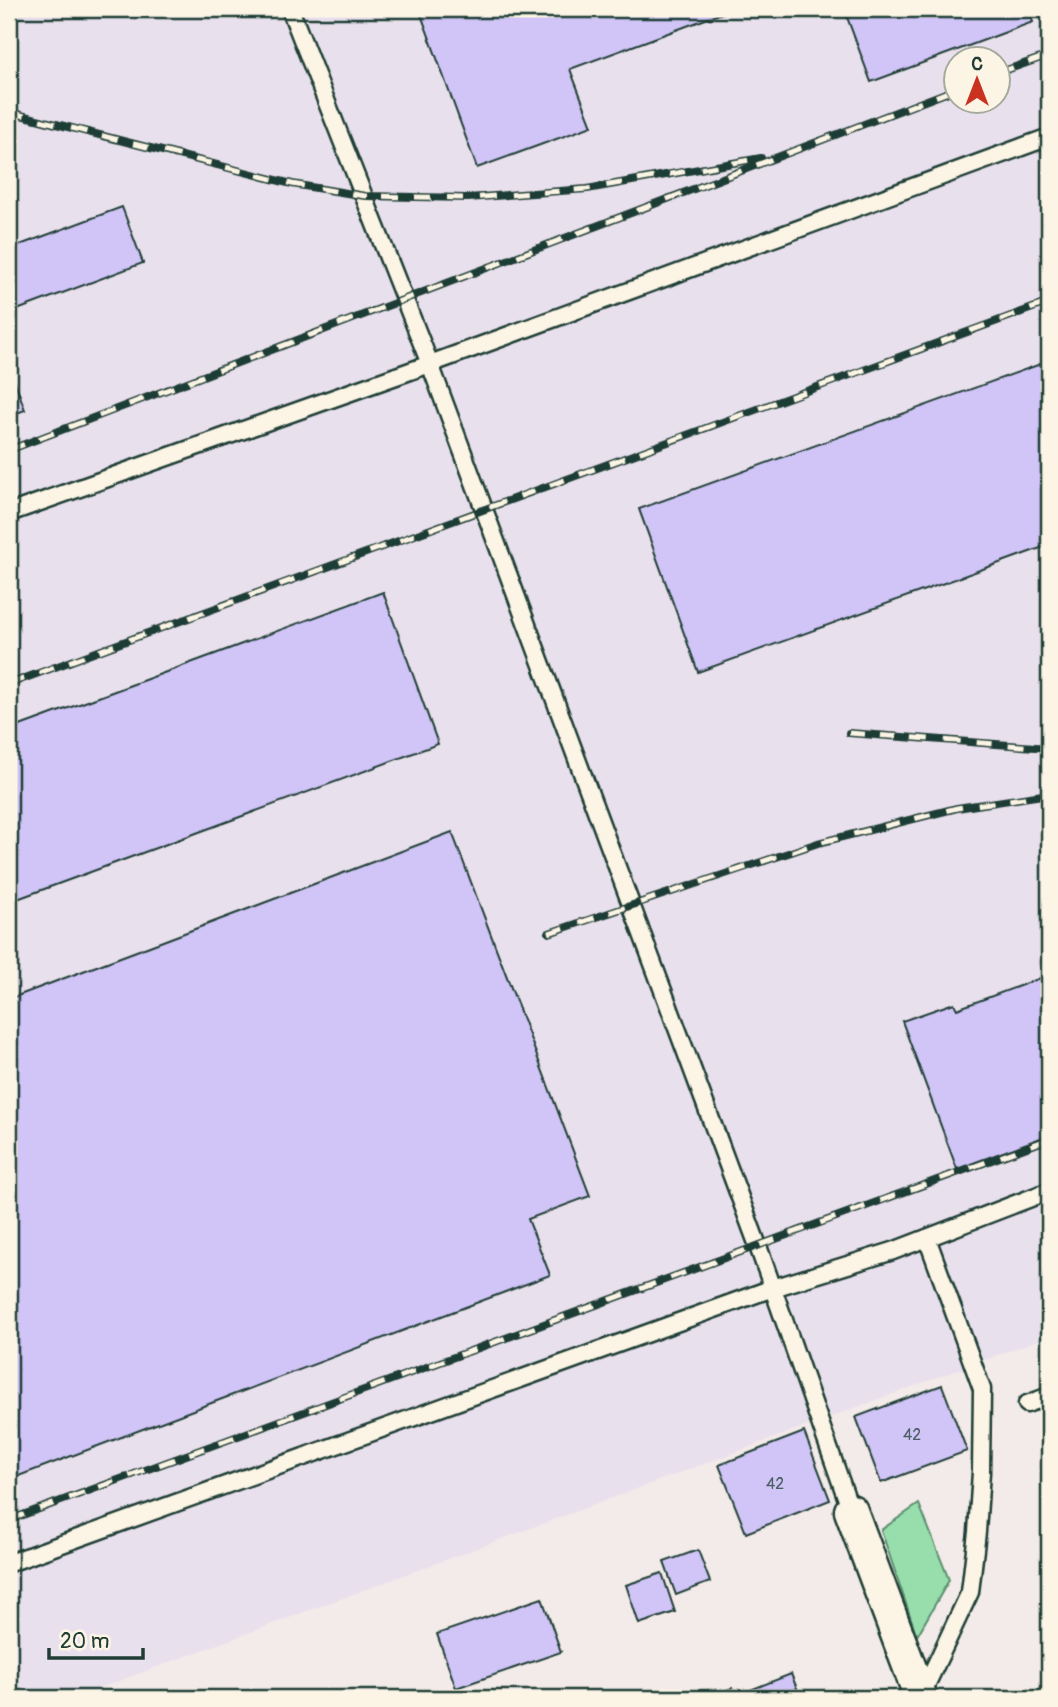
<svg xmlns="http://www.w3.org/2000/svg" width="1058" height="1707" viewBox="0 0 1058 1707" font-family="Pangolin,sans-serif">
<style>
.built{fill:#e9e0ed;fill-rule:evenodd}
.green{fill:#98deac;stroke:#5c8e70;stroke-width:2}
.building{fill:#d1c5f7;stroke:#1f3d34;stroke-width:2}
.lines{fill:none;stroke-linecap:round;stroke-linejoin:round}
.lane-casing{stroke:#1f3d34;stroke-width:21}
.street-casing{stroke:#1f3d34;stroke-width:37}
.lane{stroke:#fcf5e5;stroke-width:16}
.street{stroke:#fcf5e5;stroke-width:32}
.rail-casing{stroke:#1f3d34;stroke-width:8}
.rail{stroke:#fcf5e5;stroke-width:5;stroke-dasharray:16;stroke-linecap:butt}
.labels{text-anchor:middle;stroke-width:7;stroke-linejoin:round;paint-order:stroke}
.number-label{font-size:16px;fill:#4c5f65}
</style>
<rect width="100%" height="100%" fill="#f3ebe9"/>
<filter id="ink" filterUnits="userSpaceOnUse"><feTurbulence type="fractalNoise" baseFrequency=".0143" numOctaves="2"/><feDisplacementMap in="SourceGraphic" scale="14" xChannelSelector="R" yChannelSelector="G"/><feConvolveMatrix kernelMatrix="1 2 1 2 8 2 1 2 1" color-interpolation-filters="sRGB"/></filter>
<g filter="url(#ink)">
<path class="built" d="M9 9H1049V1336L73 1698H9ZM956 60H998V102H956Z"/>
<polygon class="green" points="919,1504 949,1580 917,1636 881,1530"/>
<g class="building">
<polygon points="419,9 733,9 570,69 592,126 477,168"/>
<polygon points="844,9 1028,9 1033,22 871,82"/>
<polygon points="122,207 143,263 9,313 9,249"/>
<polygon points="1049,361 1049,545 698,672 639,509"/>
<polygon points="9,365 25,410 9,416"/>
<polygon points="383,592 438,744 9,902 9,730"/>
<polygon points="452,832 590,1196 528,1219 550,1275 16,1477 9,1459 9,999"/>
<polygon points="1049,975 1049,1135 957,1169 902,1021 954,1003 957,1009"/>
<polygon points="942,1385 967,1451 881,1483 856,1417"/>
<polygon points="804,1432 830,1500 746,1533 719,1465"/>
<polygon points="698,1550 710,1582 676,1595 664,1562"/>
<polygon points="662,1573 675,1612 639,1624 626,1585"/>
<polygon points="542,1598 561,1652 456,1688 437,1634"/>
<polygon points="791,1674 801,1698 705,1698 732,1688 735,1696"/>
</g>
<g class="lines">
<g class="lane-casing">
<g id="lane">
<polyline points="290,9 430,364 758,1246 851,1511"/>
<polyline points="9,513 430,364 1049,137"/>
<polyline points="1027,1404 1049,1396"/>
<polyline points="9,1563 773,1288 893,1251 1049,1191"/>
<polyline points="922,1694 970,1592 977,1532 981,1472 982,1389 927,1238"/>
</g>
</g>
<g class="street-casing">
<polyline id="street" points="851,1511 921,1698"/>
</g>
<use href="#lane" class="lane"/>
<use href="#street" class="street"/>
<g class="rail-casing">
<g id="rail">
<polyline points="998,73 1049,55"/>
<polyline points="9,112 292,184 365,196 468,198 587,189 761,158"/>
<polyline points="9,450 956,89"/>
<polyline points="9,684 1049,302"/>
<polyline points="849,733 1049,748"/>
<polyline points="549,933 818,843 957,808 1049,794"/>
<polyline points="9,1520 1049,1139"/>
</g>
</g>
<use href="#rail" class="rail"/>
</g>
</g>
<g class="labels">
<g class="number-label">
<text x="912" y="1440">42</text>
<text x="775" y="1489">42</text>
</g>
</g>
<rect width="1058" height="1707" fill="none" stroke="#fcf5e5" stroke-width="35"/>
<rect x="18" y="18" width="1023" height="1672" fill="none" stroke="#1f3d34" stroke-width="2.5" filter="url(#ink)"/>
<g transform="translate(977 80)"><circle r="33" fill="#fcf5e5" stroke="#a4ab9e" stroke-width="2"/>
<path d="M0-5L12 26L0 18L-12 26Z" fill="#c8321e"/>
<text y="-10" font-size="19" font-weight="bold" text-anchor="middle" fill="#1f3d34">С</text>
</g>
<path d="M49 1648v10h94v-10" fill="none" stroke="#1f3d34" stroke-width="3.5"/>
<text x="60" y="1648" font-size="21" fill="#1f3d34" stroke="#fcf5e5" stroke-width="5" paint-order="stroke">20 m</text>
</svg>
